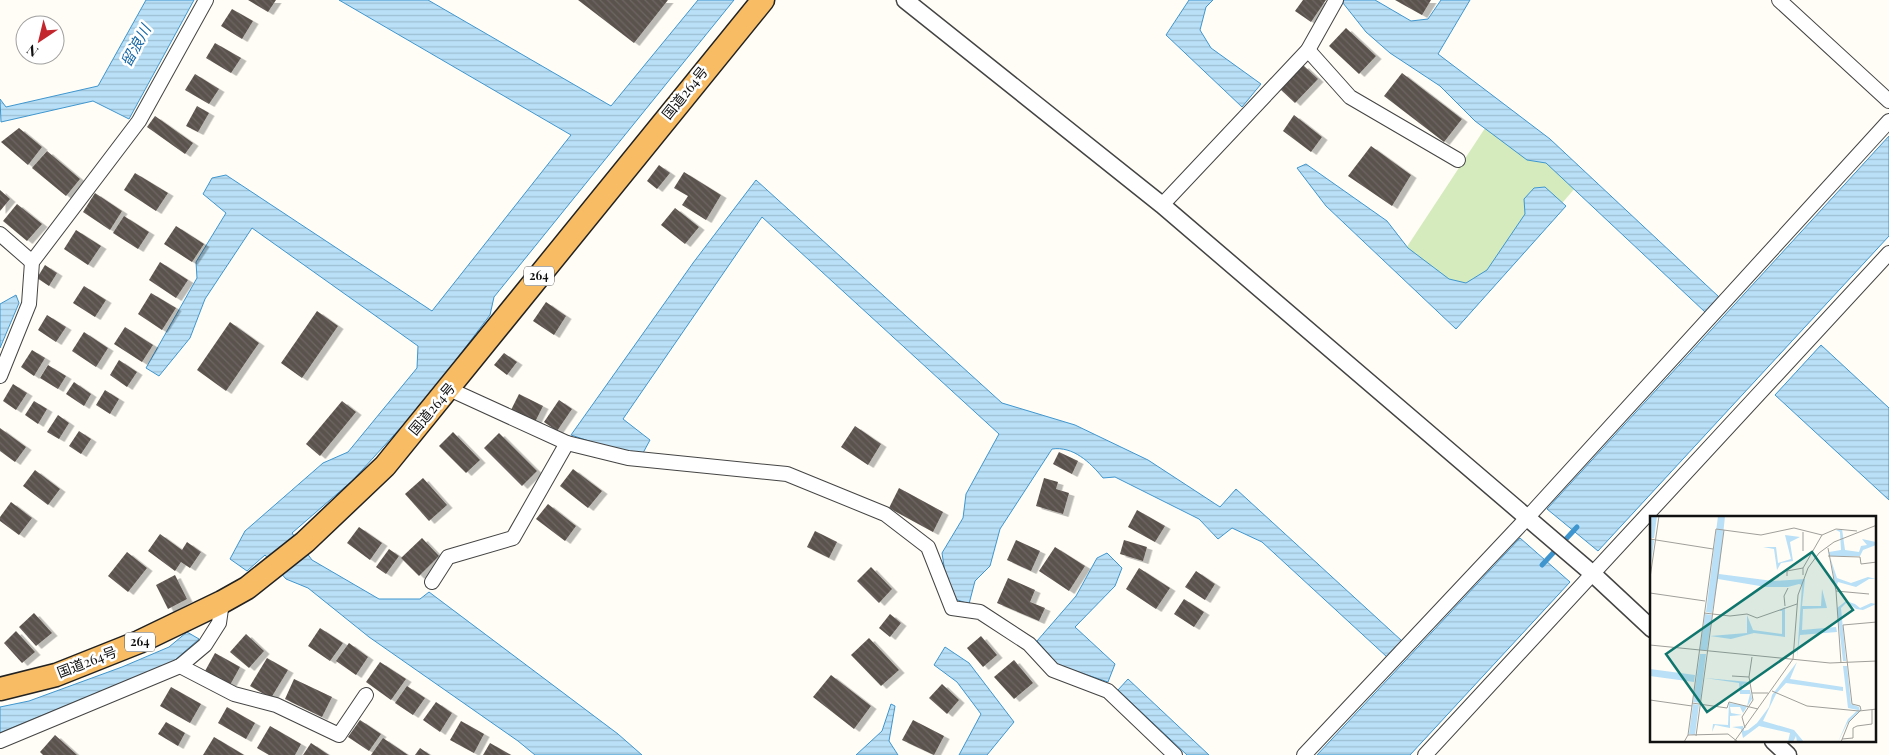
<svg xmlns="http://www.w3.org/2000/svg" width="1889" height="755" viewBox="0 0 1889 755" font-family="'Playfair Display','Noto Sans JP',serif">
<style>
.garden{fill:#d5ebbd}
.water{fill:url(#water-rules);stroke:#3f96cf}
.lines{fill:none;stroke-linecap:round;stroke-linejoin:round}
.stream{stroke:#3f96cf;stroke-width:5}
.building{fill:url(#building-back-hatch);filter:url(#shadow)}
.minor-casing{stroke:#444;stroke-width:16}
.tertiary-casing{stroke:#444;stroke-width:19}
.trunk-casing{stroke:#222;stroke-width:25}
.minor{stroke:#fff;stroke-width:14}
.tertiary{stroke:#fff;stroke-width:16}
.trunk{stroke:#f7bc64;stroke-width:22}
.labels{text-anchor:middle;stroke-width:5;stroke-linejoin:round;paint-order:stroke}
.shield{fill:#fff;stroke:#585858;stroke-width:1}
.shield-label{font-size:12px;font-weight:bold;fill:#111}
.street-label{font-size:14px;fill:#111;stroke:#fff}
.water-label{font-size:15px;font-style:italic;fill:#1768a6;stroke:#fff}
.inset-road{fill:none;stroke:#a09f9a;stroke-width:1}
.view{fill:#0f766e;fill-opacity:0.15;stroke:#0f766e;stroke-width:2.5}
.inset-edge{fill:none;stroke:#111;stroke-width:2.5}
</style>
<defs>
<pattern id="water-rules" width="6" height="5" patternUnits="userSpaceOnUse" patternTransform="scale(1.25)"><rect width="6" height="5" fill="#b9e0f7"/><path d="M0 2.5h6" fill="none" stroke="#9ebfd3"/></pattern>
<pattern id="building-back-hatch" width="6" height="6" patternUnits="userSpaceOnUse" patternTransform="scale(1.25)"><rect width="6" height="6" fill="#5a524d"/><path d="M-1 5l2 2M0 0l6 6M5-1l2 2" fill="none" stroke="#6d6662"/></pattern>
<filter id="shadow"><feDropShadow dx="5.5" dy="3" stdDeviation="0" flood-color="#0004"/></filter>
</defs>
<rect width="100%" height="100%" fill="#fffdf5"/>
<polygon class="garden" points="1495,113 1582,180 1458,324 1395,265"/>
<g class="water">
<polygon points="146,0 194,0 129,119 93,101 1,122 0,99 6,107 98,86"/>
<polygon points="339,0 428,0 611,106 698,0 734,0 494,297 490,315 424,402 353,480 292,533 312,560 379,599 420,599 429,592 618,734 642,755 535,755 518,741 369,637 308,588 286,579 265,555 247,571 230,559 245,531 323,463 348,452 417,368 418,346 252,228 205,299 190,338 159,376 146,368 197,278 196,262 226,213 203,194 212,178 226,175 432,311 571,135"/>
<polygon points="1189,0 1213,0 1206,7 1200,30 1211,48 1261,84 1242,107 1166,35"/>
<polygon points="1344,0 1375,0 1411,21 1428,19 1441,0 1470,0 1438,54 1550,139 1719,297 1705,312 1546,163 1527,160 1475,121 1440,86 1390,53 1366,32 1343,3"/>
<polygon points="1889,136 1889,236 1598,551 1547,509"/>
<polygon points="1306,164 1387,221 1408,248 1449,279 1466,283 1487,270 1525,214 1524,199 1534,188 1545,187 1566,206 1456,329 1326,206 1297,168"/>
<path d="M756 180 1002 403 1075 425 1148 460 1220 507 1236 489 1402 641 1387 657 1262 542 1232 528 1218 539 1199 519 1115 477 1103 478C1090 462 1073 446 1052 449L1000 529 990 566 975 581 969 604 955 599 947 586 942 553 963 518 966 494 999 434 762 217 623 419 650 440 643 453 622 452 571 435 693 263Z"/>
<polygon points="16,295 19,303 0,348 0,304"/>
<polygon points="1821,345 1889,408 1889,500 1775,395"/>
<polygon points="1520,538 1570,582 1410,755 1317,755"/>
<polygon points="1107,553 1122,568 1115,586 1075,627 1115,664 1108,682 1058,665 1037,641 1076,596 1097,558"/>
<polygon points="187,632 199,639 174,661 0,733 0,707 29,701 122,667 169,647"/>
<polygon points="945,647 969,663 1014,722 987,755 959,755 981,714 957,682 934,665"/>
<polygon points="1128,679 1209,755 1187,755 1118,690"/>
<polygon points="891,704 895,706 889,741 898,755 856,755 882,731"/>
</g>
<g class="lines">
<polyline class="stream" points="1542,565 1577,527"/>
</g>
<g class="building">
<polygon points="248,0 276,0 268,12"/>
<polygon points="578,0 668,0 634,43"/>
<polygon points="1303,0 1326,0 1311,22 1295,11"/>
<polygon points="1395,0 1431,0 1422,15"/>
<polygon points="232,9 253,21 242,39 221,26"/>
<polygon points="1346,28 1376,56 1359,74 1329,46"/>
<polygon points="215,43 241,58 231,73 206,58"/>
<polygon points="1303,65 1318,79 1295,103 1280,89"/>
<polygon points="1402,73 1462,119 1444,142 1384,96"/>
<polygon points="195,74 219,89 209,104 185,90"/>
<polygon points="197,106 209,113 198,132 186,126"/>
<polygon points="1294,115 1322,137 1311,152 1283,131"/>
<polygon points="155,116 193,143 185,154 147,127"/>
<polygon points="19,128 42,147 28,165 1,142"/>
<polygon points="1371,146 1411,175 1392,206 1348,176"/>
<polygon points="47,151 80,179 66,196 32,168"/>
<polygon points="659,165 670,173 657,189 647,181"/>
<polygon points="684,172 721,195 706,220 682,205 688,196 674,188"/>
<polygon points="135,173 168,193 156,211 124,190"/>
<polygon points="0,190 10,199 0,211"/>
<polygon points="95,193 122,211 110,230 83,212"/>
<polygon points="17,204 42,224 27,241 3,221"/>
<polygon points="675,208 699,227 685,244 661,225"/>
<polygon points="124,216 149,232 138,249 113,233"/>
<polygon points="176,226 204,244 192,262 164,244"/>
<polygon points="76,230 101,246 88,265 64,249"/>
<polygon points="160,262 188,280 176,298 149,280"/>
<polygon points="45,265 57,273 49,286 37,278"/>
<polygon points="84,286 106,300 95,317 73,303"/>
<polygon points="151,293 176,308 162,330 138,314"/>
<polygon points="546,302 566,316 554,335 533,321"/>
<polygon points="317,311 338,326 302,378 281,363"/>
<polygon points="47,315 66,327 56,342 38,330"/>
<polygon points="230,322 259,343 226,391 197,370"/>
<polygon points="125,327 153,345 142,362 114,344"/>
<polygon points="84,332 108,348 96,367 72,351"/>
<polygon points="32,350 45,358 34,376 21,367"/>
<polygon points="504,353 517,362 507,375 494,365"/>
<polygon points="119,360 137,372 127,387 110,375"/>
<polygon points="48,365 66,376 58,389 40,378"/>
<polygon points="74,382 91,394 84,406 66,394"/>
<polygon points="13,384 27,393 16,410 3,401"/>
<polygon points="105,390 119,399 110,414 96,405"/>
<polygon points="519,394 543,406 535,422 511,410"/>
<polygon points="559,400 572,409 557,431 544,422"/>
<polygon points="34,401 47,409 38,424 25,415"/>
<polygon points="342,401 356,412 320,456 306,444"/>
<polygon points="58,415 69,423 59,439 47,432"/>
<polygon points="855,426 881,444 868,465 841,447"/>
<polygon points="0,428 26,447 15,462 0,451"/>
<polygon points="79,431 91,439 81,454 69,446"/>
<polygon points="453,432 480,460 466,473 439,446"/>
<polygon points="499,433 537,471 522,486 484,448"/>
<polygon points="1059,452 1078,461 1072,474 1053,464"/>
<polygon points="573,469 602,491 588,508 560,486"/>
<polygon points="35,470 60,489 48,505 23,486"/>
<polygon points="423,478 447,505 429,521 405,494"/>
<polygon points="1044,478 1058,482 1056,489 1069,493 1063,514 1036,506"/>
<polygon points="899,488 943,512 933,532 889,508"/>
<polygon points="11,502 32,518 19,535 0,521 0,517"/>
<polygon points="548,504 576,526 565,541 536,519"/>
<polygon points="1137,510 1165,526 1155,542 1128,527"/>
<polygon points="359,527 382,543 370,560 347,543"/>
<polygon points="815,531 837,542 829,558 807,547"/>
<polygon points="160,534 182,550 187,542 201,552 190,568 181,562 175,571 148,551"/>
<polygon points="422,538 439,556 419,576 401,558"/>
<polygon points="1016,540 1040,551 1031,571 1007,560"/>
<polygon points="1124,540 1147,547 1143,561 1120,554"/>
<polygon points="1055,547 1085,566 1069,591 1039,571"/>
<polygon points="389,549 399,556 386,574 376,567"/>
<polygon points="127,552 147,568 128,592 108,576"/>
<polygon points="871,567 892,589 879,603 857,581"/>
<polygon points="1139,568 1170,588 1156,609 1126,589"/>
<polygon points="1196,571 1215,584 1205,600 1185,587"/>
<polygon points="175,575 187,599 168,609 156,585"/>
<polygon points="1008,578 1035,590 1030,602 1045,608 1039,621 997,603"/>
<polygon points="1184,599 1204,612 1194,627 1174,614"/>
<polygon points="34,613 52,633 36,646 19,627"/>
<polygon points="890,614 901,623 890,637 879,628"/>
<polygon points="320,628 343,643 330,661 308,646"/>
<polygon points="16,631 35,652 22,663 4,643"/>
<polygon points="246,634 264,651 249,668 230,652"/>
<polygon points="981,636 997,655 983,667 967,648"/>
<polygon points="869,638 899,670 881,686 851,655"/>
<polygon points="349,643 368,657 356,675 336,661"/>
<polygon points="215,653 240,667 230,685 205,671"/>
<polygon points="267,658 288,670 271,698 250,686"/>
<polygon points="1014,660 1033,683 1014,699 994,677"/>
<polygon points="380,662 406,679 391,700 366,682"/>
<polygon points="831,675 871,706 854,729 813,697"/>
<polygon points="294,679 332,697 322,717 285,699"/>
<polygon points="942,684 959,700 947,714 929,698"/>
<polygon points="407,686 425,698 413,715 395,703"/>
<polygon points="171,687 201,704 190,723 160,706"/>
<polygon points="436,702 452,713 440,732 423,720"/>
<polygon points="227,707 255,723 246,739 218,723"/>
<polygon points="360,720 381,734 369,751 348,737"/>
<polygon points="913,720 944,736 934,755 902,740"/>
<polygon points="461,721 484,734 474,753 450,740"/>
<polygon points="166,722 185,733 178,746 158,734"/>
<polygon points="270,726 301,744 295,755 269,755 257,748"/>
<polygon points="55,735 77,755 43,755 40,752"/>
<polygon points="214,737 244,755 203,755"/>
<polygon points="383,738 408,755 371,755"/>
<polygon points="311,743 329,755 303,755"/>
<polygon points="490,743 511,755 483,755"/>
<polygon points="420,748 430,755 415,755"/>
</g>
<g class="lines">
<g class="minor-casing">
<g id="minor">
<polyline points="1779,0 1889,101"/>
<polyline points="1308,50 1350,97 1458,160"/>
<polyline points="1162,205 1308,50 1336,0"/>
<polyline points="0,234 32,262"/>
<polyline points="0,376 29,304 32,262 139,121 206,0"/>
<polyline points="449,389 567,443 628,458 787,474 885,514 928,547 952,608 980,612 1029,644 1053,670 1108,691 1175,755"/>
<polyline points="432,582 448,557 513,538 567,443"/>
<polyline points="180,666 234,694 276,705 339,735 366,695"/>
<polyline points="0,741 180,666 205,645 219,623 222,602"/>
<polyline points="1304,755 1527,518 1889,121"/>
<polyline points="1425,755 1889,253"/>
</g>
</g>
<g class="tertiary-casing">
<g id="tertiary">
<polyline points="905,0 1162,205 1593,574 1652,629"/>
<polyline points="1773,741 1788,755"/>
</g>
</g>
<g class="trunk-casing">
<polyline id="trunk" points="0,689 56,675 139,642 222,602 247,588 305,542 385,466 763,0"/>
</g>
<use href="#minor" class="minor"/>
<use href="#tertiary" class="tertiary"/>
<use href="#trunk" class="trunk"/>
</g>
<g class="labels">
<g class="shield">
<rect x="524" y="266.5" width="30" height="19" rx="4"/>
<rect x="125" y="632.5" width="30" height="19" rx="4"/>
</g>
<g class="shield-label">
<text x="539" y="280">264</text>
<text x="140" y="646">264</text>
</g>
<g class="street-label">
<text transform="translate(685 93) rotate(-51)" y="5">国道264号</text>
<text transform="translate(432 409) rotate(-50)" y="5">国道264号</text>
<text transform="translate(87 662) rotate(-21)" y="5">国道264号</text>
</g>
<g class="water-label">
<text transform="translate(136 46) rotate(-61)" y="5">留浪川</text>
</g>
</g>
<g transform="translate(1650 516)">
<rect width="226" height="226" fill="#fffdf5"/>
<path d="M0 0H7L4 22H1L4 25 0 56ZM68 0H75L69 58 123 65 155 63 152 90H171L172 73 177 92 153 93 152 114 186 111 187 116 150 119 147 142 152 69 149 68 138 71H116L68 63 62 97 56 96ZM192 13 195 34 209 36 211 30 217 29 212 23 226 26V29L213 34 210 40H179V36L191 34 190 16 186 14ZM135 19 150 21 140 26 143 45 131 47 127 54 124 33 113 31H126L128 47 141 43ZM180 41 187 62 201 67 218 61 226 63H219L206 71 188 66 186 72ZM196 85 205 88 210 92 221 87 226 88 213 94 206 93 197 86 191 92 196 145H193L187 92ZM135 91V121L104 117 81 123 60 120 97 117V99L103 114 132 118V95H129ZM55 98 62 99 57 134H50ZM50 138H56L50 187 43 186ZM147 146 140 163 193 171V175L136 167 126 178 113 205 144 214 154 226H147L146 220 143 226H138L140 217 109 210 93 222 91 213 82 211 93 210 94 215 98 214 107 207 119 191 122 179ZM193 150H197L201 188 209 191 210 195 197 208 188 226 198 203 208 194 198 192ZM0 153 45 159 44 166 0 160ZM55 162 99 166 92 169V174H100L102 183 93 197 90 191H80L81 197 92 199 80 200V212L65 209 62 216 63 208 78 209 79 187 97 190 100 178H90L89 167ZM43 188 49 189 45 219 39 218Z" fill="#b9e0f7"/>
<path class="inset-road" d="M0 23 63 33M178 32 186 75 191 147M153 35V16M178 40 210 41 211 48 227 46M153 59V52L172 19 186 13 207 15M137 60V55L153 52M0 62 9 0M186 75 219 78M0 77 55 85M135 90 134 80 138 72M54 97 80 100 97 98 107 102 147 88M0 129 180 147 227 145M82 160 99 161M122 175 157 190 209 195 227 193M102 177H118M0 184 42 190M42 187 77 192 79 186 108 193M95 212 92 201 103 184 99 161 102 141M38 219 78 218 88 226M46 220 74 14M192 223 203 222V212L207 210 222 208V193M34 226 38 219 66 13 111 19 144 12 172 19M84 226 143 143 148 79 158 52 169 37 184 26 227 9M191 226 199 206 211 194 210 190 202 188 193 109 227 106"/>
<path class="view" d="M162 36 203 94 57 196 16 138Z"/>
<rect width="226" height="226" class="inset-edge"/>
</g>
<g transform="translate(40 40) rotate(215)"><circle r="24" fill="#ffffff" stroke="#a0a0a0"/>
<path d="M0-4L9 19L0 12L-9 19Z" fill="#c4262e"/>
<text y="-8" font-size="14" font-weight="bold" text-anchor="middle" fill="#111111">N</text>
</g>
</svg>
